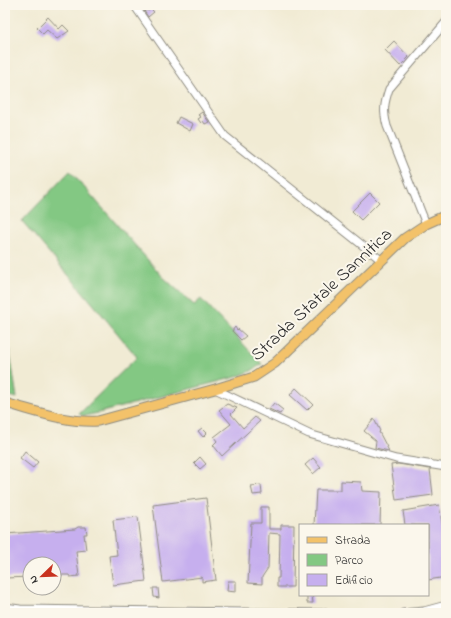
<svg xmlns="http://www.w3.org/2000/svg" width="451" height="618" viewBox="0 0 451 618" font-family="'Indie Flower',sans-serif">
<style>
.green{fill:#83c883;stroke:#577a57}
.building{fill:#c6afee}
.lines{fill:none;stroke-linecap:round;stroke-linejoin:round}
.minor-casing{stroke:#8e8b80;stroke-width:9}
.major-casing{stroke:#8e8b80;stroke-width:11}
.minor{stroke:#fff;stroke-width:7}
.major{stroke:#f3c26a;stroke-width:9}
.labels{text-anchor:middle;stroke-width:4;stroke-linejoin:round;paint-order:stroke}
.street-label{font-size:18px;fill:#2b2b2b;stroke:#fbf7ec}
</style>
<rect width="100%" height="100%" fill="#fbf7ec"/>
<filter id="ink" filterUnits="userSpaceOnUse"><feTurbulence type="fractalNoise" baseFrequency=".025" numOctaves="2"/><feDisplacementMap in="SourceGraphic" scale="8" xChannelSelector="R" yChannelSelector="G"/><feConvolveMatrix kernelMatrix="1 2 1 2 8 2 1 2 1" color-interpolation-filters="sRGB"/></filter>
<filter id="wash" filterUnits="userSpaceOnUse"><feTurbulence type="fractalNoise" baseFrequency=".012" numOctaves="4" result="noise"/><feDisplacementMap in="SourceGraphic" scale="16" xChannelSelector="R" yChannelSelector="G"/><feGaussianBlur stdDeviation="0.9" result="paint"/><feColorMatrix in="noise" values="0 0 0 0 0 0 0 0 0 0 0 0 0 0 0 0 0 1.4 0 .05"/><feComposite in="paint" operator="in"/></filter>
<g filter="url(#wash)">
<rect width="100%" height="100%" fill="#f1ebd4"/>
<g class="green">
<polygon points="70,171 162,276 194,305 201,299 262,364 251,371 236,377 98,413 84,416 79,414 137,357 94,305 22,221"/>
<polygon points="5,322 17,398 5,395"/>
</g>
<g id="blocks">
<g class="building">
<polygon points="151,9 154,12 148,17 144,11 147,10 148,11"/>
<polygon points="48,17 59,29 63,25 69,31 57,39 47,30 43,34 37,28"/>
<polygon points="394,41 409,57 400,66 385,50"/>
<polygon points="202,112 209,122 205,124 203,121 201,123 198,119 201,117 198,115"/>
<polygon points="179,117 193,124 190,131 176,123"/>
<polygon points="370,193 379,202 361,220 352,211"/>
<polygon points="235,327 237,330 238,329 246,336 241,340 232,331"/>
<polygon points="296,388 313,404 307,410 290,395"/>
<polygon points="274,403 283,410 280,414 269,409"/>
<polygon points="227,404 237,408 231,414 243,428 255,417 260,421 222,456 213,445 217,441 214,437 231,424 219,410"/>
<polygon points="374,419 380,431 379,432 389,451 375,448 376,441 364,431"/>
<polygon points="202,428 207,433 203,437 198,431"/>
<polygon points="25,451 38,462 33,468 20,458"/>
<polygon points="200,457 206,464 200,469 194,463"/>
<polygon points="313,458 321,467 313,474 305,465"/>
<polygon points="398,464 430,469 433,495 396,500 391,465"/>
<polygon points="341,481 361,482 362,491 381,492 380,525 314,525 316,490 341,490"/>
<polygon points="261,485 262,494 253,495 251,486"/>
<polygon points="206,498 216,580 202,582 202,577 163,582 153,505"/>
<polygon points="439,505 446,547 446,577 428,580 428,525 405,525 403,511"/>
<polygon points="261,507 269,507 269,529 281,529 281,525 294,525 293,587 277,587 277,578 279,578 280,534 269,533 268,568 262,577 262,584 248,583 251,523 261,523"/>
<polygon points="138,517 146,581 113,585 109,556 117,555 113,520"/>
<polygon points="78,527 86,527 87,534 84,534 86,550 76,551 79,576 70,577 69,575 54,575 54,564 30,564 30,577 5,578 5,534 75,529"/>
<polygon points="228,581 236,581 236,592 227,591"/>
<polygon points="153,588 158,588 159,598 154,597"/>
<polygon points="307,595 312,595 313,603 307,603"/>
</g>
</g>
</g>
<g filter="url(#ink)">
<use href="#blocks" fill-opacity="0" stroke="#8e8b80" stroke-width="1"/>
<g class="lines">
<g class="minor-casing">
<g id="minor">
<polyline points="134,5 225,136 381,260"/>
<path d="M426 224 387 126C383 111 384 104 389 89L446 22"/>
<polyline points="215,389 309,434 396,459 446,467"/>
<polyline points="5,607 20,609 326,613"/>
<polyline points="403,613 424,611 446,605"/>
</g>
</g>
<g class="major-casing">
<path id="major" d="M5 403C36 411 66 423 98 421L215 389 254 377 275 363 405 238 426 224 446 215"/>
</g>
<use href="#minor" class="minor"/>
<use href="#major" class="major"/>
</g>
</g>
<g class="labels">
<g class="street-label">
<text transform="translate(321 294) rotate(-43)" y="6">Strada Statale Sannitica</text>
</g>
</g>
<rect width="451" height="618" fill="none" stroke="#fbf7ec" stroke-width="20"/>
<rect x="299" y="524" width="130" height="72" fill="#fbf7ec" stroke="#a8a59f"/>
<rect x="307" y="537" width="20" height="6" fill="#f3c26a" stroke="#a8a59f"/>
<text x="335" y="544" font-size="12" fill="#2b2b2b">Strada</text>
<rect x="307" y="554" width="20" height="12" fill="#83c883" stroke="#a8a59f"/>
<text x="335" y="564" font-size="12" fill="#2b2b2b">Parco</text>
<rect x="307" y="574" width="20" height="12" fill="#c6afee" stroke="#a8a59f"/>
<text x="335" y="584" font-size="12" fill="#2b2b2b">Edificio</text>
<g transform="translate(42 576) rotate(247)"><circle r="19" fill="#fbf7ec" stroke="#a8a59f"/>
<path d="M0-3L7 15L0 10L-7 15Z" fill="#c8321e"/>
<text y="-6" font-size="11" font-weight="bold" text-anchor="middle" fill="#2b2b2b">N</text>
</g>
</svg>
